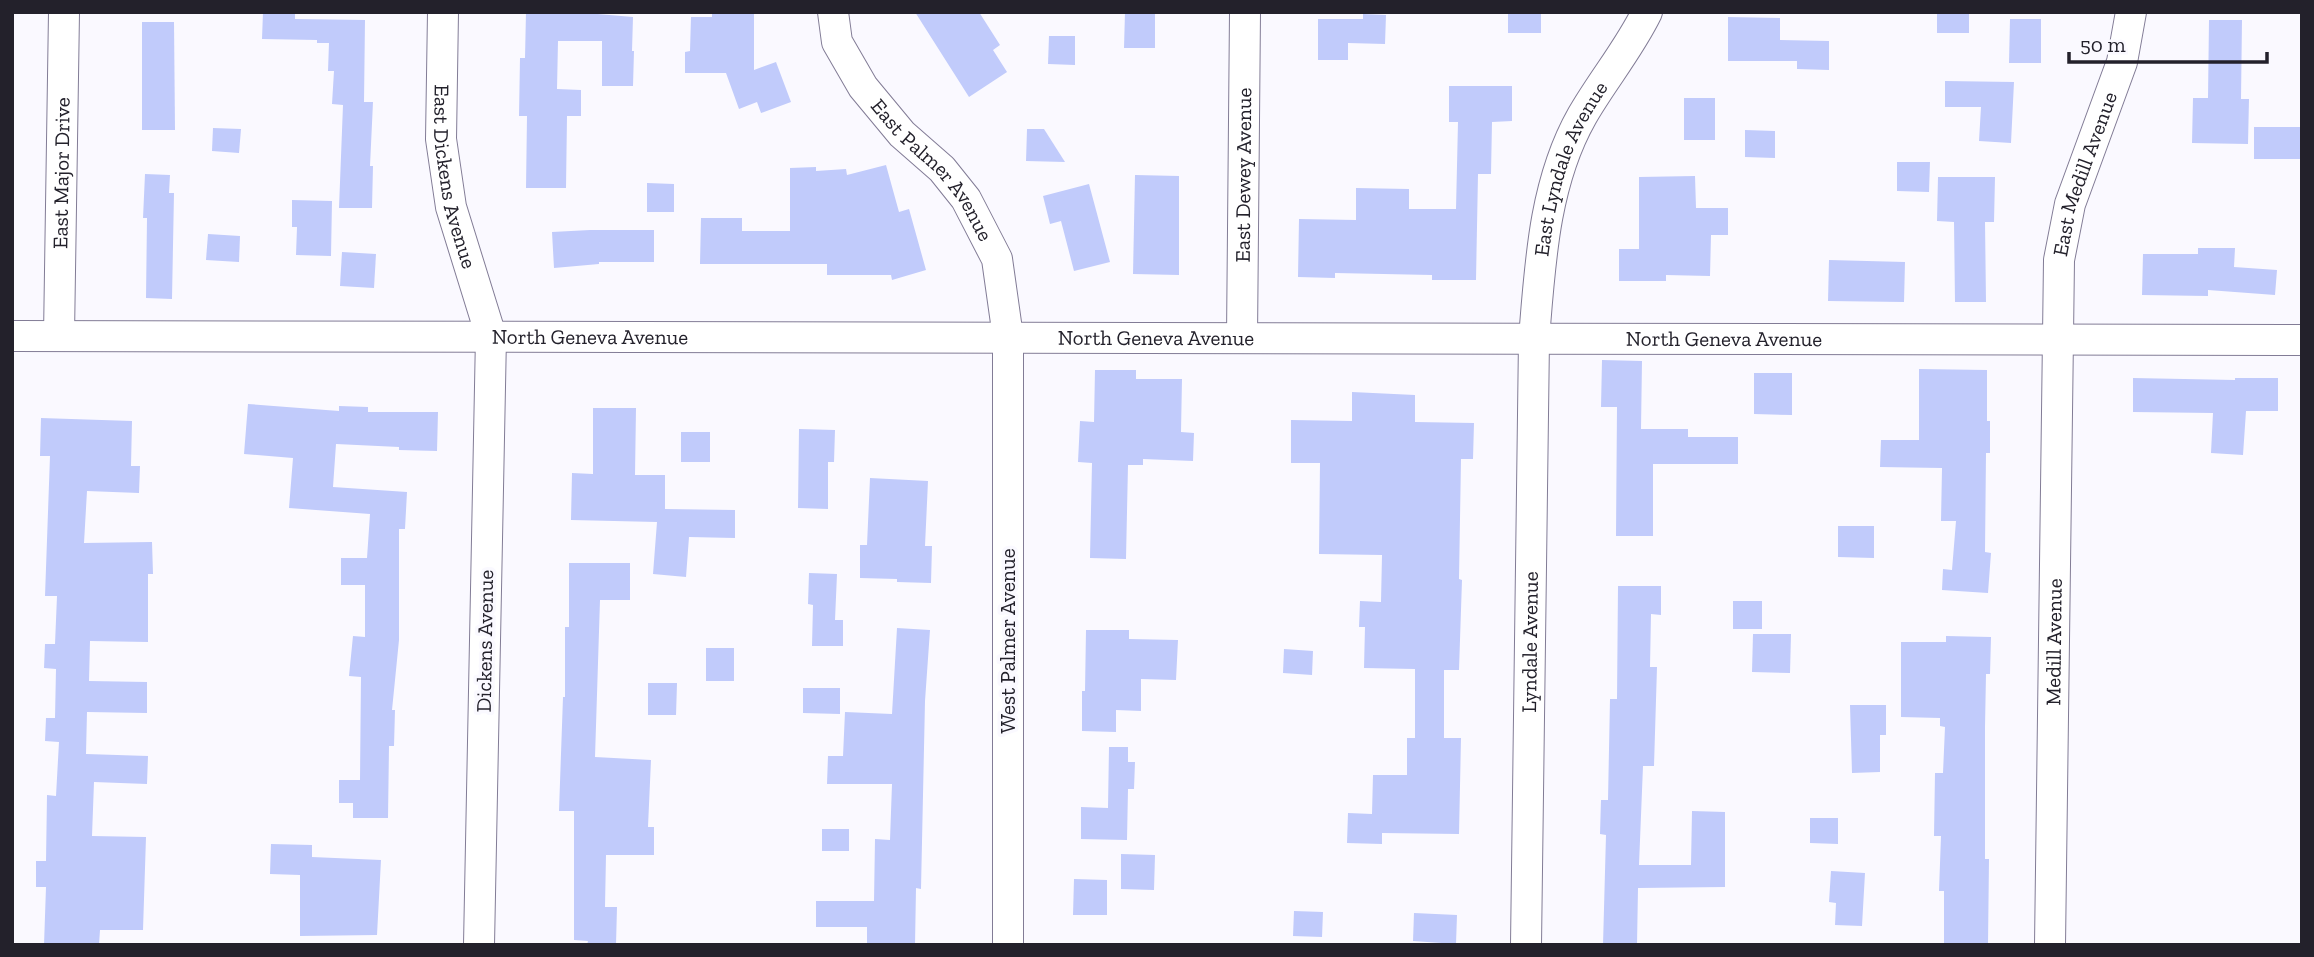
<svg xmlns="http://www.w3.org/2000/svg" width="2314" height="957" viewBox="0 0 2314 957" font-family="'Zilla Slab',serif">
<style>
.building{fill:#c1cbfb}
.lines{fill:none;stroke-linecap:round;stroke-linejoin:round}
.minor-casing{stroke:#827c96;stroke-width:32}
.minor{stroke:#fff;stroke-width:30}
.labels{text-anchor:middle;stroke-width:7;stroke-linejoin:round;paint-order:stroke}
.street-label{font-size:21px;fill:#23212b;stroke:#faf9ff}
</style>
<rect width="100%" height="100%" fill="#faf9ff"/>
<g class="building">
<polygon points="263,12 295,12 295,19 365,20 364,102 373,102 370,166 373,166 372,208 339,208 343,105 332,104 334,71 328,71 329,43 317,43 317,40 262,39"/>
<polygon points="526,12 574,12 633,17 632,51 634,51 633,86 602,86 602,41 558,41 557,89 581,90 581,116 567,116 566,188 526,188 527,116 519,116 520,58 525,58"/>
<polygon points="712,12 754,14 754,70 776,62 791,102 761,113 757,102 739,109 726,73 685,73 685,52 690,51 691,17 712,17"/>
<polygon points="915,12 979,12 1000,45 993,50 1007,72 969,97"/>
<polygon points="1125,12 1155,12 1155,48 1124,48"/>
<rect x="1508" y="12" width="33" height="21"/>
<rect x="1937" y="12" width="32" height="21"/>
<polygon points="1363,14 1386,15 1385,44 1348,43 1348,60 1318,60 1318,19 1363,19"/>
<polygon points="1728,17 1780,18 1780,40 1829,41 1829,70 1797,69 1797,61 1728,61"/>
<polygon points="2010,19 2041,19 2041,63 2009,63"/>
<polygon points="2209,20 2242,20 2241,99 2249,99 2248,144 2192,143 2193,98 2208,98"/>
<polygon points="142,22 174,22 175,130 142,130"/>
<polygon points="1049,36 1075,36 1075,65 1048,64"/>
<polygon points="1945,81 2014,82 2011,143 1979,141 1981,107 1945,107"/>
<polygon points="1449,86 1512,86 1512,121 1492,122 1491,174 1478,174 1476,280 1432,280 1432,275 1335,273 1335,278 1298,277 1299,219 1356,220 1356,188 1409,189 1409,209 1456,209 1458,122 1449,122"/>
<rect x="1684" y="98" width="31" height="42"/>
<rect x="2254" y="127" width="46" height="32"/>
<polygon points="213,128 241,129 239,153 212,151"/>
<polygon points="1027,129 1044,129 1065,162 1026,161"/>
<polygon points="1745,130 1775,131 1775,158 1745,157"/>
<polygon points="1897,162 1930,162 1929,192 1897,191"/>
<polygon points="886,165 899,212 909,209 926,270 892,280 891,275 827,275 827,264 700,264 701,218 742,218 742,231 790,231 790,168 816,167 816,171 846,169 847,175"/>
<polygon points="145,174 170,175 169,193 174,193 172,299 146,298 147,218 143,218"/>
<polygon points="1135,175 1179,176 1179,275 1133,274"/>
<polygon points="1695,176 1696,208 1728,208 1728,235 1711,235 1710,276 1666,275 1666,281 1619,281 1619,249 1639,249 1639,177"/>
<polygon points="1938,177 1995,177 1994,222 1985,222 1986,302 1955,302 1954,222 1937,221"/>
<polygon points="647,183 674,184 674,212 647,212"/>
<polygon points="1089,184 1110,262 1074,271 1061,221 1050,224 1043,196"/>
<polygon points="292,200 332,201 331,256 296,255 297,227 292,227"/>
<polygon points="590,230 654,230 654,262 599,262 599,264 554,268 552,232"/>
<polygon points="208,234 240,236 239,262 206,260"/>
<polygon points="2198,248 2235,248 2234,267 2277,270 2275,295 2208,290 2208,296 2142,295 2143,254 2198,254"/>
<polygon points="342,252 376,254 374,288 340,286"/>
<polygon points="1829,260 1905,262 1904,302 1828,301"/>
<polygon points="1602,360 1642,361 1641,429 1688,429 1688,437 1738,437 1738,464 1653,464 1653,536 1616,536 1617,407 1601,407"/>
<polygon points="1919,369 1987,370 1987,421 1990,421 1990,453 1986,453 1985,552 1991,553 1988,593 1942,590 1943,569 1952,570 1956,521 1941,521 1942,468 1880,467 1881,440 1919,440"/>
<polygon points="1095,370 1136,370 1136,379 1182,379 1181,432 1194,433 1193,461 1143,459 1143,465 1128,465 1126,559 1090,558 1092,463 1078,462 1080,421 1094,422"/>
<polygon points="1754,373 1792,373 1792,415 1754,414"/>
<polygon points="2133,378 2235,380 2235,378 2278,378 2278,411 2246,411 2243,455 2211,453 2213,413 2133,412"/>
<polygon points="1352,392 1415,395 1415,422 1474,423 1473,459 1461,459 1459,579 1462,580 1459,670 1444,670 1444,738 1461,738 1459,834 1382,833 1382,844 1347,843 1348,813 1372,814 1373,775 1407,775 1407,738 1415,738 1415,669 1364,668 1365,627 1359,627 1360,601 1381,602 1382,555 1319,554 1320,463 1291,463 1291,420 1352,421"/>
<polygon points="248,404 339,411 339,406 368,407 368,412 438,412 437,451 399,450 399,447 336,444 333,487 407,492 405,529 399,529 399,640 392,710 395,710 394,746 389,746 388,818 353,818 353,803 339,803 339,780 360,780 361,677 349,676 353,636 365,637 365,585 341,585 341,558 367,558 370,514 289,508 293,458 244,454"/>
<polygon points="593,408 636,408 635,475 665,475 665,509 735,510 735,538 689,537 686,577 653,574 657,522 571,520 572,473 593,474"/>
<polygon points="41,418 132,421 131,466 140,466 139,493 87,491 84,543 152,542 153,574 148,574 148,642 90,641 89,681 147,682 147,713 87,712 86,754 148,756 147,784 94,782 92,836 146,837 143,930 100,930 99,945 44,945 46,887 36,887 36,861 46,861 47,795 56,796 59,742 45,741 46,718 55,718 56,669 44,668 45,644 55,644 57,596 45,596 50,456 40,456"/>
<polygon points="799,429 835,430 834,462 828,462 828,509 798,508"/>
<rect x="681" y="432" width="29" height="30"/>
<polygon points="870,478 928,481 925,546 932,546 931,583 897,582 897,579 860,578 860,545 867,545"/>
<polygon points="1838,526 1874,526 1874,558 1838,557"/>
<polygon points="569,563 630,563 630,600 600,600 595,757 651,760 648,827 654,827 654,855 606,855 605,907 617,907 616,945 587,945 588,941 574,940 574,811 559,811 563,697 565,697 565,627 569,627"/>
<polygon points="809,573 837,574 835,620 843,620 843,646 812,646 813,605 808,604"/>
<polygon points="1618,586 1661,586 1661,615 1651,614 1650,667 1657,667 1654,766 1643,766 1639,865 1691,865 1692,811 1725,812 1725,887 1638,888 1637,945 1603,945 1606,835 1600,834 1601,800 1608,800 1610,699 1617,699"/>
<rect x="1733" y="601" width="29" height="28"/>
<polygon points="897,628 930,630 925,701 921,889 916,888 915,945 867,945 867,927 816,927 816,901 874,901 875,839 890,840 892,784 827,784 828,756 843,756 845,712 892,714"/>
<polygon points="1086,630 1129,630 1129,639 1178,640 1176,680 1141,679 1141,711 1116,710 1116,732 1082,731 1082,691 1085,691"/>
<polygon points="1753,634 1791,634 1790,673 1752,672"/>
<polygon points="1946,636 1991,637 1990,674 1986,674 1985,727 1985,859 1989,859 1988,944 1944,944 1944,891 1939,891 1941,836 1934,836 1935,773 1943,773 1945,727 1940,726 1940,718 1901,717 1901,642 1946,642"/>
<rect x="706" y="648" width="28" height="33"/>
<polygon points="1284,649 1313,651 1312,675 1283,673"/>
<polygon points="648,683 677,683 676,715 648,715"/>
<polygon points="803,688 840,688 840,714 803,713"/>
<polygon points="1850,705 1886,705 1886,735 1880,735 1880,772 1852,773"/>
<polygon points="1109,747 1128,747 1128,762 1135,762 1134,789 1128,789 1127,840 1081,839 1081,807 1108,808"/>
<polygon points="1810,818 1838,818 1838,844 1810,843"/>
<rect x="822" y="829" width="27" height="22"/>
<polygon points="271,844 312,845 312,857 381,860 377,935 300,936 300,875 270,874"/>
<polygon points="1121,854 1155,855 1154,890 1121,889"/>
<polygon points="1831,871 1865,873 1862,926 1835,925 1836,903 1829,902"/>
<polygon points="1074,879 1107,880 1107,915 1073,915"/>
<polygon points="1294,911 1323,912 1322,937 1293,936"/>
<polygon points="1414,913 1457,915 1456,944 1413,941"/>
</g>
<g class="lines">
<g class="minor-casing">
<g id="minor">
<path id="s1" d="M443 12 441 139 451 207 491 336 479 945"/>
<path id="s2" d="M833 12 837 42 863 87 902 134 942 169 966 199 997 259 1008 337V945"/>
<path id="s3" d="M12 336 2302 340"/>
<path id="s4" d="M59 336 64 12"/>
<path id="s5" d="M1242 338 1245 12"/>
<path id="s6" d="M1526 945 1534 339C1540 264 1544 183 1582 116 1602 81 1629 49 1647 12"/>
<path id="s7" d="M2050 945 2059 260 2070 204 2122 62 2131 12"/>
</g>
</g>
<use href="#minor" class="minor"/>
</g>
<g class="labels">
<g class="street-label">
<text dy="7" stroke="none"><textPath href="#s6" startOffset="782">East Lyndale Avenue</textPath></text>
<text dy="7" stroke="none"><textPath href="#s2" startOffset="191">East Palmer Avenue</textPath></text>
<text dy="7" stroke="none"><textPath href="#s4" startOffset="163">East Major Drive</textPath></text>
<text dy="7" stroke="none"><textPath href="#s5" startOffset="163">East Dewey Avenue</textPath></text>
<text dy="7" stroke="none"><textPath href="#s7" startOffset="775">East Medill Avenue</textPath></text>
<text dy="7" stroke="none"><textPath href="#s1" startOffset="166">East Dickens Avenue</textPath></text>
<text dy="7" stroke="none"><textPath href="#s3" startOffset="578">North Geneva Avenue</textPath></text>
<text dy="7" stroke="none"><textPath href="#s3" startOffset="1144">North Geneva Avenue</textPath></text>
<text dy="7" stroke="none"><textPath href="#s3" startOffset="1712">North Geneva Avenue</textPath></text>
<text transform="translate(485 641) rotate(-89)" y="7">Dickens Avenue</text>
<text transform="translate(1008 641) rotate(-90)" y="7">West Palmer Avenue</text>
<text dy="7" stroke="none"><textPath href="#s6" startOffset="303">Lyndale Avenue</textPath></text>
<text dy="7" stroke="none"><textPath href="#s7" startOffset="303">Medill Avenue</textPath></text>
</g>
</g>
<rect width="2314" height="957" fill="none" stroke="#23212b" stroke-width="28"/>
<path d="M2069 52v10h198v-10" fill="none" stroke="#23212b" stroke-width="3.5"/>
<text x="2080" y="52" font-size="21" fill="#23212b" stroke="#faf9ff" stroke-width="5" paint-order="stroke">50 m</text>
</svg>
